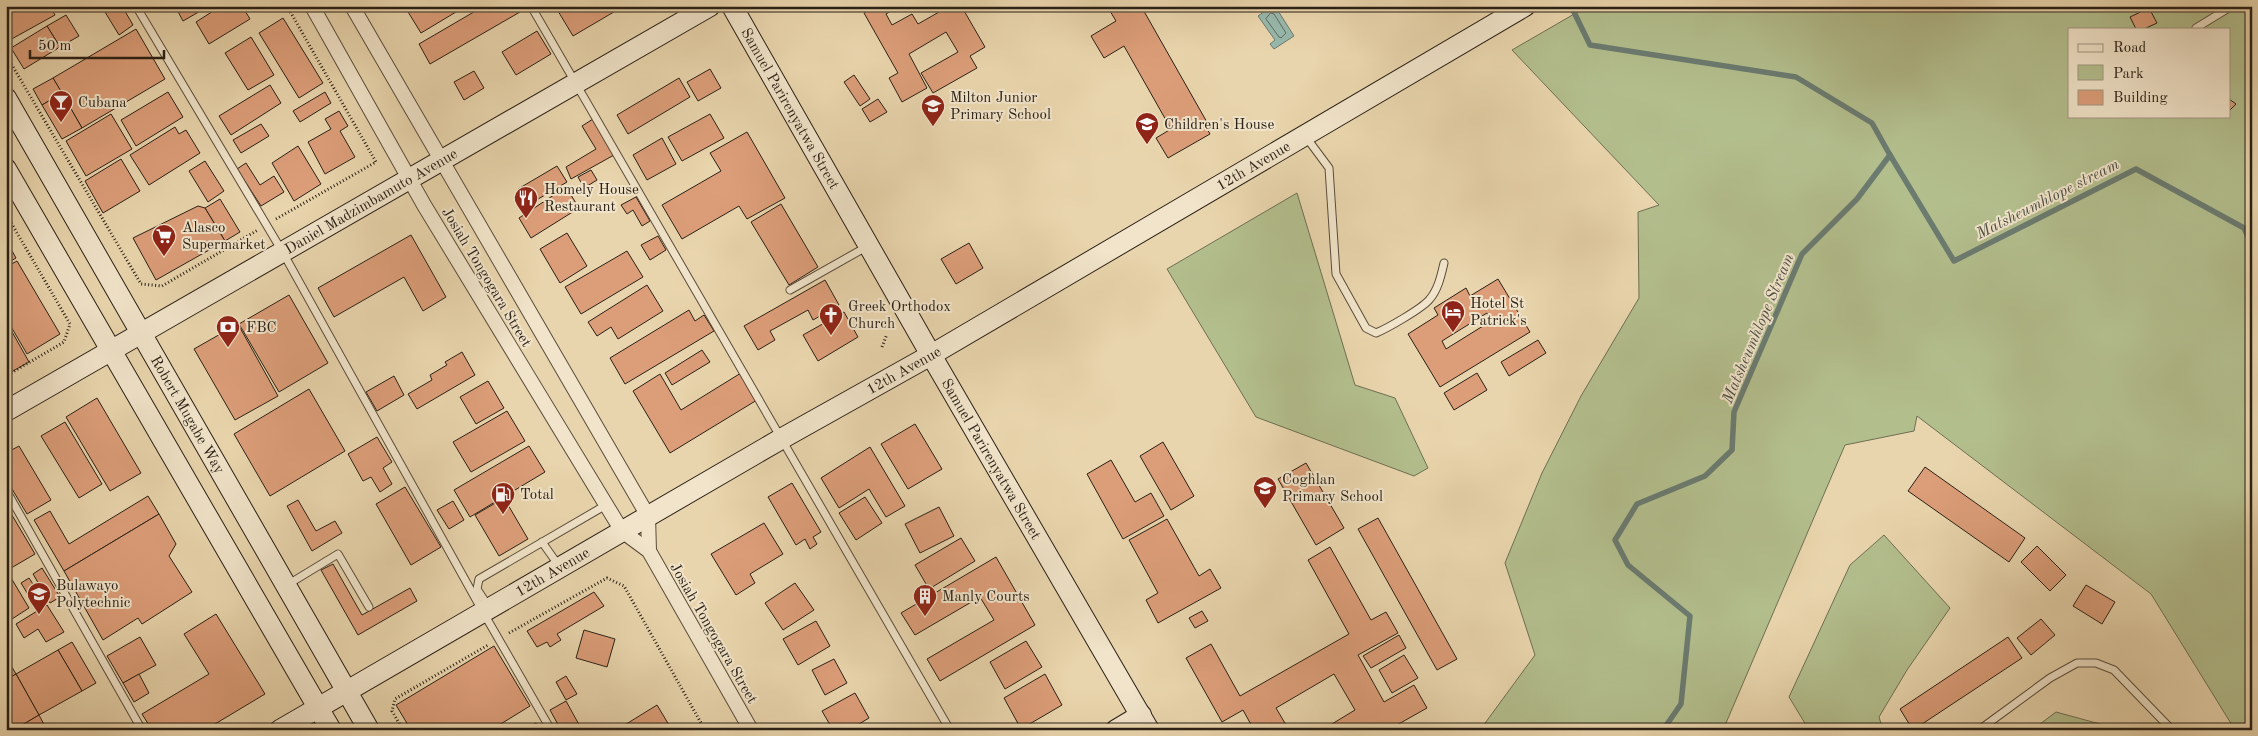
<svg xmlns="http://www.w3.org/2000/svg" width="2258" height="736" viewBox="0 0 2258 736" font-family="'Old Standard TT',serif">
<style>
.green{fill:#b3be8d;stroke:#6e6f52;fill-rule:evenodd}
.water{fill:#97b8ac;stroke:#6b7b70}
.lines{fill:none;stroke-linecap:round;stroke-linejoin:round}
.shore{stroke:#606c61;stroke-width:1}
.stream{stroke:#6b7b70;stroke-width:5.5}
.building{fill:#dc9e79;stroke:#2a2016;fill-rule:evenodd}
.lane-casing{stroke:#5a4d3c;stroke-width:9}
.street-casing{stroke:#5a4d3c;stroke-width:16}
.secondary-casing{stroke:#2a2016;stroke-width:22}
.path{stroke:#2a2016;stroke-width:3;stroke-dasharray:1 2.5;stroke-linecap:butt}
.lane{stroke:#f1e4ca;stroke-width:7}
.street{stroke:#f1e4ca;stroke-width:14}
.secondary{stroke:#f1e4ca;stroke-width:20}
.labels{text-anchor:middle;stroke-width:4;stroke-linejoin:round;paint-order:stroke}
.poi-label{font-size:15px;fill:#2a2016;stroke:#f1e4ca;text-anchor:start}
.street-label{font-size:15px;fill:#2a2016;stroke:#f1e4ca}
.water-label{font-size:16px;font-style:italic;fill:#4b4e43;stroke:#f1e4ca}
</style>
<rect width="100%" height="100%" fill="#e9d5ad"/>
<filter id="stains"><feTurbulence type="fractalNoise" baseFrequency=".004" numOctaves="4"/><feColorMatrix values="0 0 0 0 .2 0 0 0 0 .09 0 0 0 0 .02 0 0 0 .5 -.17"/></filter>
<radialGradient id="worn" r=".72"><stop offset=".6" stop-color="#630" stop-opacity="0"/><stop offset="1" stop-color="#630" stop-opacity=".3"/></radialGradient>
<g class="green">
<path d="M1588 6H2252V730H2235L2151 594 1917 416 1914 431 1845 445 1723 730H1480L1535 655 1505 563 1542 473 1581 396 1639 298 1638 212 1659 205 1512 50ZM2069 29H2229V116H2069Z"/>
<polygon points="1297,193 1355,385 1395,398 1428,468 1414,476 1256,417 1167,269"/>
<polygon points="1884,535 1950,608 1907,670 1879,717 1883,730 1809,730 1789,697 1850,565"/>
<polygon points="2056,712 2122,730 2032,730"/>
</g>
<polygon class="water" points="1272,6 1275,6 1294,36 1274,49 1270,44 1275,40 1258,16"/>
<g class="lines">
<polygon class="shore" points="1271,13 1274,14 1286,33 1281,38 1279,37 1266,19"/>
<g class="stream">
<polyline points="1571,6 1590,45 1796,77 1872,123 1890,155 1857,199 1802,254 1734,412 1732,450 1705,476 1637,504 1615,540 1628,565 1690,616 1681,704 1663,730"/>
<polyline points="1890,155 1954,261 2136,169 2244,228 2252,245"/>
</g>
</g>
<g class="building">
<polygon points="6,6 50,6 55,15 8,41 6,38"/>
<polygon points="115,6 122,6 133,25 119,35 105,12"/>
<polygon points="175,6 209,6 183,21"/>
<polygon points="221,6 242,6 250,19 209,44 196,22"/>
<polygon points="407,6 466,6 421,33 405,7"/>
<polygon points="484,6 517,6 520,12 430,64 419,44"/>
<polygon points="555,6 624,6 573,36"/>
<polygon points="876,6 899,6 886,14 892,25 912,14 918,24 939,12 936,6 954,6 958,12 963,9 985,47 970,56 977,68 933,93 921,73 958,52 946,32 909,54 927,88 902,102 889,78 898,73 864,13"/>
<polygon points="1107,6 1141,6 1208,124 1205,125 1210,134 1168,158 1156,138 1171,129 1124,46 1104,58 1091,36 1116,21"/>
<polygon points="2149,8 2157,23 2144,29 2136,29 2130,17"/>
<polygon points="66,15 79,36 60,47 47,26"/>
<polygon points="283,18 323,83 299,98 259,33"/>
<polygon points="47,26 60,47 24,69 11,48"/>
<polygon points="136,29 165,79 82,128 53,78"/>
<polygon points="537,31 551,54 516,75 502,52"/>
<polygon points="251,37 274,75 248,90 225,53"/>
<polygon points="710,69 721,88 698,101 687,82"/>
<polygon points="474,71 484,88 464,100 454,82"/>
<polygon points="854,75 870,99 860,106 844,82"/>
<polygon points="53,78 62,93 42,105 33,89"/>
<polygon points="679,78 690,97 628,134 617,115"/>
<polygon points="270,85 281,103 231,135 219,116"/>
<polygon points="168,92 183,117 136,146 121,120"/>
<polygon points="325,92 331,103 300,122 293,111"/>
<polygon points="62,93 82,128 62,139 42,105"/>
<polygon points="878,99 887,112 870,122 862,109"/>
<polygon points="2229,99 2236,104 2229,111"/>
<polygon points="339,111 348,126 340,131 355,157 325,174 308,142 331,129 325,119"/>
<polygon points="111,114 132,149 86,176 66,141"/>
<polygon points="710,114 724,138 682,161 668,137"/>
<polygon points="593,119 614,155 571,179 566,167 596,149 582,126"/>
<polygon points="261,124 269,136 241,153 233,140"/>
<polygon points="175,127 179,134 186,130 200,153 149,185 130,155"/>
<polygon points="747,132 785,198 747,219 739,206 682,239 662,205 721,171 710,153"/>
<polygon points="662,138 676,164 647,180 633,155"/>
<polygon points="298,146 321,184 294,201 272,163"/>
<polygon points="121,159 140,191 103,213 85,181"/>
<polygon points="205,161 224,191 208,202 189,171"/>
<polygon points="246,163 260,185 274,176 284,192 261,206 237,169"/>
<polygon points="557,166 567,182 528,205 518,189"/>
<polygon points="591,170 597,180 584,188 578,177"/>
<polygon points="566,187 579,208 531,238 519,218"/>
<polygon points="636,197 650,221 642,226 633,210 627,214 621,205"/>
<polygon points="220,199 240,232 225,241 205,208"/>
<polygon points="781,204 818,267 789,285 751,222"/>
<polygon points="198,206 205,208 225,241 156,280 133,238"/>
<polygon points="567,233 587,266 560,283 540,249"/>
<polygon points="411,235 446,297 423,311 404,277 334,317 318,288"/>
<polygon points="658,236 666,250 650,260 641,245"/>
<polygon points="6,240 16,258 6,264"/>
<polygon points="969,243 983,268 956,284 941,259"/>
<polygon points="627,251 643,277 581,314 565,287"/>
<polygon points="17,261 60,334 27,354 6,318 6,267"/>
<path d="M1498 279 1530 332 1440 387 1408 334 1438 315 1434 308 1466 288 1470 296ZM1487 313 1491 321 1446 349 1442 341Z"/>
<polygon points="825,280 839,305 813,320 808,310 770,331 775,340 758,350 744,326"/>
<polygon points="647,285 663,311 618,339 611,327 597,336 588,322"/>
<polygon points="289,295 328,363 279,392 239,324"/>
<polygon points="689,310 695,321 704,315 714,331 625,384 610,358"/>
<polygon points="844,312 858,337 818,361 803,335"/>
<polygon points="6,321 29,362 6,375"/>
<polygon points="238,324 278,396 235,420 194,349"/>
<polygon points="1538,340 1546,353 1509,376 1501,362"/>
<polygon points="702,350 710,362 672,385 665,373"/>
<polygon points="462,352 475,375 417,409 408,394 432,380 430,375 447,365 445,362"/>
<polygon points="741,373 757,400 670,453 633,391 660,374 681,410"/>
<polygon points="1477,373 1487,390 1454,410 1444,393"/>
<polygon points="394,376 404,395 377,411 366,392"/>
<polygon points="488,381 504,408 476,424 460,397"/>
<polygon points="309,389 345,451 270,496 234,434"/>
<polygon points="97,398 141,473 110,491 66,417"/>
<polygon points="507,411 525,441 471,472 453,442"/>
<polygon points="65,422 102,484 79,498 41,436"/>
<polygon points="915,424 942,469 908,489 881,444"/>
<polygon points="377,437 392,462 383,468 392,484 380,492 371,477 363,481 348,454"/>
<polygon points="1163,442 1194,496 1171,510 1140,456"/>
<polygon points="19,446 51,500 27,514 6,479 6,453"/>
<polygon points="529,446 545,472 470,517 454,490"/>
<polygon points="870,447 905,506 886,517 869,489 839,508 821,478"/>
<polygon points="1111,460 1135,502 1151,493 1164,516 1123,539 1087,474"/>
<polygon points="1306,463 1344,528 1316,545 1278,479"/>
<polygon points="1925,467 2025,538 2009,562 1908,491"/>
<polygon points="792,483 821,532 813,537 817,544 810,549 805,539 796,545 768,497"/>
<polygon points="405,487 441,547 411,565 376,504"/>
<polygon points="148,496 159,514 64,571 34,520 50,511 69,544"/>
<polygon points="865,497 882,523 856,540 839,513"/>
<polygon points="504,498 528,539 499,556 475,515"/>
<polygon points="298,500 316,531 335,521 342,533 312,551 287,506"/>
<polygon points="453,501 464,520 449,529 437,510"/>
<polygon points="6,505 35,554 6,571"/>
<polygon points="939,507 954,536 920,553 905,524"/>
<polygon points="159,514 176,544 169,556 192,592 142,624 138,618 103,640 64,571"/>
<polygon points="1378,518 1457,659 1437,670 1358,529"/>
<polygon points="1167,519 1199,576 1210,569 1221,588 1158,623 1146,600 1158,593 1129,540"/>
<polygon points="764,523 783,554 750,574 755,583 736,595 711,554"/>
<polygon points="961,538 975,561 929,589 915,565"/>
<polygon points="2037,546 2066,575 2050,591 2021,562"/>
<polygon points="1330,547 1371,620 1386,612 1398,633 1358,655 1384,702 1414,685 1427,708 1388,730 1322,730 1355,710 1334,674 1276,708 1289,730 1254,730 1243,710 1222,722 1186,658 1211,644 1240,696 1349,634 1308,560"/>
<polygon points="996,557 1035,625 940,681 927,659 994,620 980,597 915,635 901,613"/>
<polygon points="333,564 362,615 410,588 417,601 358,635 321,570"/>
<polygon points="42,568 60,597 50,603 33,574"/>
<polygon points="7,571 29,608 12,619 6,609"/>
<polygon points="29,578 44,601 35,606 21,583"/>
<polygon points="795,583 814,610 783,630 765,603"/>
<polygon points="2086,585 2115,602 2102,624 2073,606"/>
<polygon points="594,592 604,606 557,634 561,640 550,647 547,642 537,647 527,631"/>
<polygon points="47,605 64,632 46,642 38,629 24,638 16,624"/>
<polygon points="1202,611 1208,621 1195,628 1189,618"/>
<polygon points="216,614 265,694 205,730 152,730 142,714 209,674 184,634"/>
<polygon points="2041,619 2055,635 2031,655 2017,638"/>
<polygon points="816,621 830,646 798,665 783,639"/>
<polygon points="584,630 615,639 607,667 576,658"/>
<polygon points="1399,635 1406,648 1371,668 1363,656"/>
<polygon points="140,637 156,665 123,683 107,656"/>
<polygon points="2008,637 2022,658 1913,730 1900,709"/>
<polygon points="1026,641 1042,667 1005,689 990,662"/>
<polygon points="72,642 96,683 82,691 58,650"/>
<polygon points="494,646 530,706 491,730 411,730 396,705"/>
<polygon points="58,650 82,691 39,715 16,674"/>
<polygon points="1404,655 1418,678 1392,693 1379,670"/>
<polygon points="6,657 16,674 6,680"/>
<polygon points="834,659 847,683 825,695 812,670"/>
<polygon points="16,674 39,715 14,730 6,717 6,680"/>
<polygon points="139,674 149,693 134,702 123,683"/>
<polygon points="1045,674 1062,705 1021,729 1004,698"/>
<polygon points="566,676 577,694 566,700 556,682"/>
<polygon points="855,693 869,718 849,730 833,730 822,711"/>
<polygon points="566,701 582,730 561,730 550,710"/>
<polygon points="657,705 672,730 625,730 623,726"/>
<polygon points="39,715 47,730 18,730 17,728"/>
<polygon points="536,723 540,730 524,730"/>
</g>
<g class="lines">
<g class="lane-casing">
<g id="lane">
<polyline points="136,6 282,251 483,612 551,730"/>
<polyline points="531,6 950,730"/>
<polyline points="2196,28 2232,6"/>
<path d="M1306 137 1329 168 1336 274 1366 328 1376 333C1388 328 1421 309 1429 300 1438 290 1441 276 1444 263"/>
<polyline points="790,290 868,246"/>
<polyline points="6,490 142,730"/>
<polyline points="542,542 559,566"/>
<polyline points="287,585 338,554 369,607"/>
<polyline points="488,606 477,589 479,579 606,505"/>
<polyline points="1979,730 2050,678 2077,663 2096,663 2114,670 2172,730"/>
</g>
</g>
<g class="street-casing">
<g id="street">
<polyline points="312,6 424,205 622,531 649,551 751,730"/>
<polyline points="352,6 648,516 649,551"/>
</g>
</g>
<g class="secondary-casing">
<g id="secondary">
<path id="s1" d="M732 6 931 355 1149 730"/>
<path id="s2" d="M6 98 369 730"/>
<polyline points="6,169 331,730"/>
<path id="s3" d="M6 411 710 6"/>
<path id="s4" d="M280 730 781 439 931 355 1525 6"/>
<polyline points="1116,730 1141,715"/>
</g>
</g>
<g class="path">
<polyline points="6,55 141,284 162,286 258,230"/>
<polyline points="6,214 70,324 64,342 6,376"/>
<polyline points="276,219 376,162 287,6"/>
<polyline points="882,347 887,334"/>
<polyline points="509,633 607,578 624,586 705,730"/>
<polyline points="403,730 392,711 395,699 488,645"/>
</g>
<use href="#lane" class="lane"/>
<use href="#street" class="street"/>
<use href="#secondary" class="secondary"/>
</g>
<defs>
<g id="bar-pin" transform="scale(1.25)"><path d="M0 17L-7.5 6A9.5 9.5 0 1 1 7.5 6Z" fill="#8f2418" stroke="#f1e4ca"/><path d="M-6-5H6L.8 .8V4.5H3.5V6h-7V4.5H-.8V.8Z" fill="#fff"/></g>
<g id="school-pin" transform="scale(1.25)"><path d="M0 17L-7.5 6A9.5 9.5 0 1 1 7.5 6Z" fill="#8f2418" stroke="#f1e4ca"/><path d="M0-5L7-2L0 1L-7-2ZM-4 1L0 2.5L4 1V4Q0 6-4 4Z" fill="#fff"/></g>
<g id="restaurant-pin" transform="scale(1.25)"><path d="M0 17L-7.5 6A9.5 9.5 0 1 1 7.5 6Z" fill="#8f2418" stroke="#f1e4ca"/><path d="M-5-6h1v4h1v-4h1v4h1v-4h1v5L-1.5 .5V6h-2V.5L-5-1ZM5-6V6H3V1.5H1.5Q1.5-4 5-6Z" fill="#fff"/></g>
<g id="supermarket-pin" transform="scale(1.25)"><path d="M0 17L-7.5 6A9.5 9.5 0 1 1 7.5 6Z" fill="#8f2418" stroke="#f1e4ca"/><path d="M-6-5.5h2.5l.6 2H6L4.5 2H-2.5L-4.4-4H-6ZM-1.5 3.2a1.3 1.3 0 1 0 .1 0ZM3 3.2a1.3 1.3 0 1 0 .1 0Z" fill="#fff"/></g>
<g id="hotel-pin" transform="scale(1.25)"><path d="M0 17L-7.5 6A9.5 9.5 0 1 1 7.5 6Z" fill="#8f2418" stroke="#f1e4ca"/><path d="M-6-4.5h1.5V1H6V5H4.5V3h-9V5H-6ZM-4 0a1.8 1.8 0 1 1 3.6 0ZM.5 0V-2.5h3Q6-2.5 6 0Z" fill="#fff"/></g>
<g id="church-pin" transform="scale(1.25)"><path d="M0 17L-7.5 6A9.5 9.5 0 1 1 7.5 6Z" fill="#8f2418" stroke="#f1e4ca"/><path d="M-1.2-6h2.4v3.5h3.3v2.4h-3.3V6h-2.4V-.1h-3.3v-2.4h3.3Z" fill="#fff"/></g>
<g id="bank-pin" transform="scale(1.25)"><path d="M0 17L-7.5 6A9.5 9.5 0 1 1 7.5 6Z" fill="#8f2418" stroke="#f1e4ca"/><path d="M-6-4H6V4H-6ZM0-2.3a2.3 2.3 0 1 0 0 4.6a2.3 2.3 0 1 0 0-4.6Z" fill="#fff"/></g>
<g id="fuel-pin" transform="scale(1.25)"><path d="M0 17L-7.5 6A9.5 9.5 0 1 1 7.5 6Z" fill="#8f2418" stroke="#f1e4ca"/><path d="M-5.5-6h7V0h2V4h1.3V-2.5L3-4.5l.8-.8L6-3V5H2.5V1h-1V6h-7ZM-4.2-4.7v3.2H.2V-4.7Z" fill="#fff"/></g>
<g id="university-pin" transform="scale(1.25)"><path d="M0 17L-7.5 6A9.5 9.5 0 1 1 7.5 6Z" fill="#8f2418" stroke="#f1e4ca"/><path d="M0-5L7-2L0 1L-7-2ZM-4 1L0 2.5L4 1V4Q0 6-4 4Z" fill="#fff"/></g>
<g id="building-pin" transform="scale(1.25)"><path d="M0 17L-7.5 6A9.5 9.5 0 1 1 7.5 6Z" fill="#8f2418" stroke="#f1e4ca"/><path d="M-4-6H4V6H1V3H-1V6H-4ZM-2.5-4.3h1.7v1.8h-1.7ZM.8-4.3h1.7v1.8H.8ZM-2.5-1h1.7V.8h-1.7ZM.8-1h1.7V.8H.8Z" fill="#fff"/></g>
</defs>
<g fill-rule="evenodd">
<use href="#bar-pin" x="61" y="102"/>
<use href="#school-pin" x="933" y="106"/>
<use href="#school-pin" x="1147" y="124"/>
<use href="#restaurant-pin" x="526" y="198"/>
<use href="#supermarket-pin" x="164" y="236"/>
<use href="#hotel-pin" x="1453" y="312"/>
<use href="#church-pin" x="831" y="315"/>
<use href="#bank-pin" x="228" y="327"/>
<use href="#school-pin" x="1265" y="488"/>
<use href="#fuel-pin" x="503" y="494"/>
<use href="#university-pin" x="39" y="594"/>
<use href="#building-pin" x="925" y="596"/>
</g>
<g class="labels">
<g class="poi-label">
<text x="950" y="102">Milton Junior<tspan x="950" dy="17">Primary School</tspan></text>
<text x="78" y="107">Cubana</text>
<text x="1164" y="129">Children's House</text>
<text x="544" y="194">Homely House<tspan x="544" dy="17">Restaurant</tspan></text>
<text x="182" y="232">Alasco<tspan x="182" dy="17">Supermarket</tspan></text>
<text x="1470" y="308">Hotel St<tspan x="1470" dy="17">Patrick's</tspan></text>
<text x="848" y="311">Greek Orthodox<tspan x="848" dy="17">Church</tspan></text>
<text x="246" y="332">FBC</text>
<text x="1282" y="484">Coghlan<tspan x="1282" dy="17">Primary School</tspan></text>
<text x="520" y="499">Total</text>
<text x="56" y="590">Bulawayo<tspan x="56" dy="17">Polytechnic</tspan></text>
<text x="942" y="601">Manly Courts</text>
</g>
<g class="street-label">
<text dy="5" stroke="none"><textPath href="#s1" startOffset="118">Samuel Parirenyatwa Street</textPath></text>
<text dy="5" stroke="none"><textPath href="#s4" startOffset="1125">12th Avenue</textPath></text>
<text dy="5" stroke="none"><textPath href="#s3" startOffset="421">Daniel Madzimbamuto Avenue</textPath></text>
<text transform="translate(487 277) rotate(59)" y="5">Josiah Tongogara Street</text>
<text dy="5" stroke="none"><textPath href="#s4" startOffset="720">12th Avenue</textPath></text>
<text dy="5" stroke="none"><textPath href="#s2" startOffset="365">Robert Mugabe Way</textPath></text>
<text dy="5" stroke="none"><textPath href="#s1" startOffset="522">Samuel Parirenyatwa Street</textPath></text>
<text dy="5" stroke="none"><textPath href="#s4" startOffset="315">12th Avenue</textPath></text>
<text transform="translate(714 633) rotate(60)" y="5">Josiah Tongogara Street</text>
</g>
<g class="water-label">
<text transform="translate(2047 198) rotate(-27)" y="6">Matsheumhlope stream</text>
<text transform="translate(1757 328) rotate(-67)" y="6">Matsheumhlope Stream</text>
</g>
</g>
<rect width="2258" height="736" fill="none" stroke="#e9d5ad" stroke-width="25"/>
<rect x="8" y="8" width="2243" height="721" fill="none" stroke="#2a2016" stroke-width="2.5"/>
<rect x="12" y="12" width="2233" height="711" fill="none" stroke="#2a2016"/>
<rect x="2068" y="28" width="162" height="90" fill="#f1e4ca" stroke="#a19682"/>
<rect x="2078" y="44" width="25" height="8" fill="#f1e4ca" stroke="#a19682"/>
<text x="2113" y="52" font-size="15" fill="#2a2016">Road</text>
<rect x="2078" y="65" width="25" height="15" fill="#b3be8d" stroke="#a19682"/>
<text x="2113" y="78" font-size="15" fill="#2a2016">Park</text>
<rect x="2078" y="90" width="25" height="15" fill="#dc9e79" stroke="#a19682"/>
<text x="2113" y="102" font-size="15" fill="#2a2016">Building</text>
<path d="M30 50v8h134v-8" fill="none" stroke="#2a2016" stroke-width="2.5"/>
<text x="38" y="50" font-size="15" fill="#2a2016" stroke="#f1e4ca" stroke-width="4" paint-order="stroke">50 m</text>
<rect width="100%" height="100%" filter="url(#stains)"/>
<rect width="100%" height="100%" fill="url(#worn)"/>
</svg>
